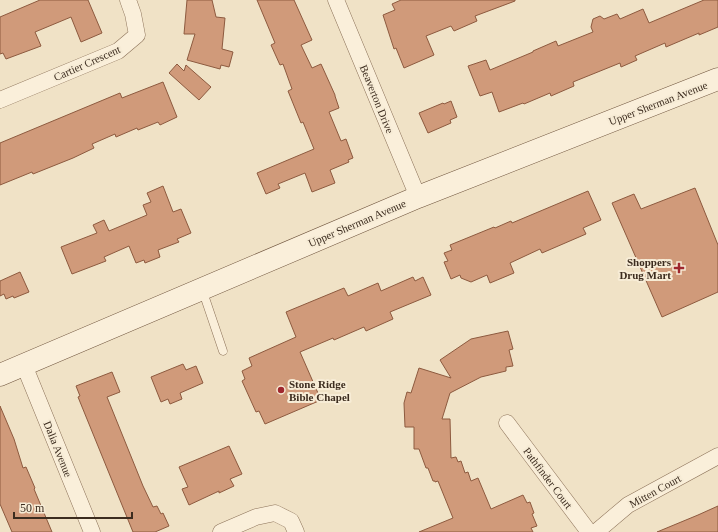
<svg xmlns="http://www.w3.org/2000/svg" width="718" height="532" viewBox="0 0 718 532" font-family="Georgia,serif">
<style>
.building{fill:#d09a7a;stroke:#8d5a3f}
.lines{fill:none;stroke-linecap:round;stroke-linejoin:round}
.service-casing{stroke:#8d735a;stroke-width:9}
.minor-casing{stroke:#8d735a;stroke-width:17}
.secondary-casing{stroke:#6f543d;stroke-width:23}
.service{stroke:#faefda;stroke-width:8}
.minor{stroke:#faefda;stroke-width:16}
.secondary{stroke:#faefda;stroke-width:22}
.poi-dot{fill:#9f272e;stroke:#f7ecd6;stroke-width:1.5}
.labels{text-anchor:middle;stroke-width:4;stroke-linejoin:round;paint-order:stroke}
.street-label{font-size:11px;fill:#3c2c1f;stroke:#f7ecd6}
.poi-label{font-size:11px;font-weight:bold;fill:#3c2c1f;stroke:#f7ecd6;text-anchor:end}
</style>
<rect width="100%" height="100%" fill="#f0e2c6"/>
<g class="building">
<polygon points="40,0 88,0 102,33 81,42 71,17 35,32 41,46 6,59 3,53 0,54 0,17"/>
<polygon points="187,0 212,0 216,17 225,18 222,49 233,52 229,67 221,65 220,69 187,60 195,34 184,34"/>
<polygon points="257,0 294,0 312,40 301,45 312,68 321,64 335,95 335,96 339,108 329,112 341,141 346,139 353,158 348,160 349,162 330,170 335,183 312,192 305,173 278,184 280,188 266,194 257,173 314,149 303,122 301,123 288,91 292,89 283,64 280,65 271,45 275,43"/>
<polygon points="401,0 515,0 515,1 475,16 477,21 454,31 451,26 426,36 434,55 404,68 396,48 394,49 383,15 395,10 392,4"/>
<polygon points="704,0 718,0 718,27 699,35 699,33 666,47 665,43 635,56 637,60 621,67 620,63 573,82 574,86 551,96 550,93 524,104 523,103 499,112 492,92 480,96 468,66 486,60 490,70 533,52 533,51 556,41 558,46 593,32 591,27 593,19 600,16 604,19 617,14 620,19 643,9 649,23"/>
<polygon points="177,64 184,71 186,65 211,87 199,100 169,73"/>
<polygon points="163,82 177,117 160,125 158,122 138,130 137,128 116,137 115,134 92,144 94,148 73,158 33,174 32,172 0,185 0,143 120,93 122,98"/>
<polygon points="451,101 457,117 450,120 451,123 428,133 419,113 443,103 444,104"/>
<polygon points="163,186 173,212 181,209 191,233 177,239 179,242 158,250 160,257 145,263 144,260 136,263 129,246 104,257 106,261 72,274 61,247 97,233 93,225 104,220 109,231 147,215 143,205 151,202 147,193"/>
<polygon points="695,188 718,245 718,292 662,317 612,203 634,194 641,209"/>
<polygon points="588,191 601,220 583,228 586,234 542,253 540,249 510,263 514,273 490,283 487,275 471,282 461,278 460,275 451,279 444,262 448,261 444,253 452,250 450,245 494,227 495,228 511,221 512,223"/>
<polygon points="20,272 29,292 14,298 13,296 6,299 4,294 0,296 0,281"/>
<polygon points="413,277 415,281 423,277 431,295 390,312 393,319 366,331 364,327 334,340 333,338 300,352 321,400 265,424 259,411 256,412 242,381 245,379 242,371 252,366 249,358 296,337 286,312 344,288 348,296 378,283 381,291"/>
<polygon points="508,331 513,349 509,350 513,366 506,367 506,371 481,377 450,393 442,419 450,419 451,458 456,457 458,462 461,461 465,473 468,472 471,481 478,478 491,509 523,495 527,503 530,502 534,513 532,514 537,526 531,528 533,532 419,532 453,518 438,481 435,482 435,481 433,481 428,468 426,468 419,449 414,449 414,427 405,427 404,403 407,392 411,393 419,368 451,378 440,360 471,339"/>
<polygon points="183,364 186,370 196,366 203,383 180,393 182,399 170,404 168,399 161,402 151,377"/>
<polygon points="112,372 120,392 107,397 143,486 153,507 157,506 161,514 163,513 169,526 155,532 133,532 78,397 80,396 76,386"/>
<polygon points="0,406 14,439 23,468 26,467 35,488 34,489 52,532 12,532 0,504"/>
<polygon points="229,446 242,474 230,479 234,486 219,493 219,491 189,505 182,489 188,487 179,467"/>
<polygon points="718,506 718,532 657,532 698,515"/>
</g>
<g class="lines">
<g class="service-casing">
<polyline id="service" points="202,289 223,351"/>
</g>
<g class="minor-casing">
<g id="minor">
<polyline points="336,0 418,197"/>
<polyline points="0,100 118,51 137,35 133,14 128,0"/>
<polyline points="24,365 92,532"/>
<polyline points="507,423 589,532"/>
<polyline points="221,532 256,517 275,513 291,521 296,532"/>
<polyline points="596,532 628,505 718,456"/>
</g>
</g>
<g class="secondary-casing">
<polyline id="secondary" points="0,375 418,197 718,79"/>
</g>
<use href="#service" class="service"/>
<use href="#minor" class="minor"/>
<use href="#secondary" class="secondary"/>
</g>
<g class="poi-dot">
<path d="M677 262h4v4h4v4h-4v4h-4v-4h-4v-4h4z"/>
<circle cx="281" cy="390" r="4"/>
</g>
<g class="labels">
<g class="street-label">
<text transform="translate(87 63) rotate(-24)" y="4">Cartier Crescent</text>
<text transform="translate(377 99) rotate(68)" y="4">Beaverton Drive</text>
<text transform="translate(658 103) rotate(-21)" y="4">Upper Sherman Avenue</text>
<text transform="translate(357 223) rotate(-23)" y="4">Upper Sherman Avenue</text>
<text transform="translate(58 449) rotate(68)" y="4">Dalia Avenue</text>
<text transform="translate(548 478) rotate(53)" y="4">Pathfinder Court</text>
<text transform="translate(655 491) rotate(-29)" y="4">Mitten Court</text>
</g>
<g class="poi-label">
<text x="671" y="266">Shoppers<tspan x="671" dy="13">Drug Mart</tspan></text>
<text x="289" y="388" text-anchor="start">Stone Ridge<tspan x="289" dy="13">Bible Chapel</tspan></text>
</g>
</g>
<path d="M14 512v6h118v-6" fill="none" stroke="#3c2c1f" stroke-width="2"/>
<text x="20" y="512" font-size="12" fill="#3c2c1f" stroke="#f7ecd6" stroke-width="3" paint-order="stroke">50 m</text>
</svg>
